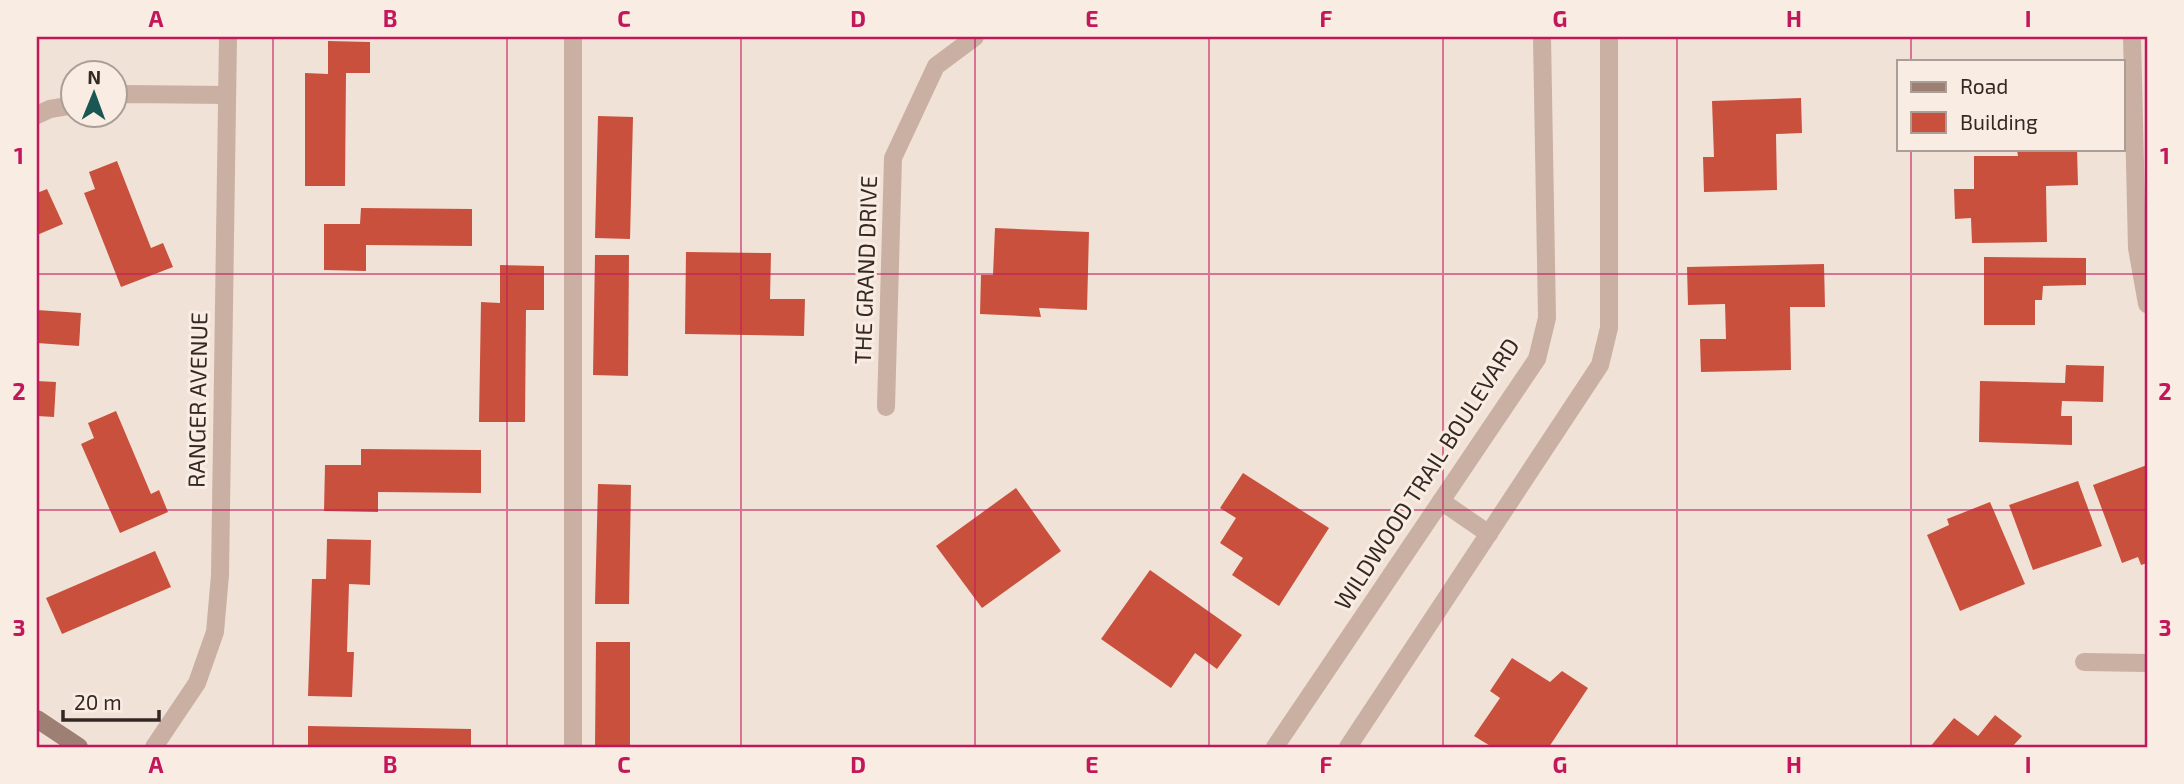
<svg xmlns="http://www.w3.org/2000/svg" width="2184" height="784" viewBox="0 0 2184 784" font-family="'Exo 2',sans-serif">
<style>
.building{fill:#c9503d}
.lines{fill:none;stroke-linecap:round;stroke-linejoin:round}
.street{stroke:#c9b0a3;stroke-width:18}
.secondary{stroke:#9d7f74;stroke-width:18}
.grid{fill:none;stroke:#c2185b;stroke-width:2;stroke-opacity:0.55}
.labels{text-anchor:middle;stroke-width:6;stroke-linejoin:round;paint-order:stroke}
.street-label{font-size:23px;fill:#342825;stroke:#f9ede3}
.neatline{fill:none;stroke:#c2185b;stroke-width:2.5}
.grid-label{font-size:23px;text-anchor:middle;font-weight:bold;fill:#c2185b}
</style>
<rect width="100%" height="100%" fill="#f1e2d7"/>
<g class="building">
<polygon points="328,41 370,42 370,73 346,73 345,186 305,186 305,73 328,74"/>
<polygon points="1801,98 1802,133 1776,134 1777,190 1704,192 1703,157 1714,157 1712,101"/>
<polygon points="598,116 633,117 630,239 595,238"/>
<polygon points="2077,149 2078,185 2046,186 2047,242 1972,243 1971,218 1955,219 1954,189 1974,189 1974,156 2018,156 2017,150"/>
<polygon points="117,161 151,248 163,243 173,267 121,287 84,193 95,189 89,172"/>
<polygon points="47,189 63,224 37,235 37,193"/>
<polygon points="361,208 472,209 472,246 366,245 366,271 324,270 324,224 360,224"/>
<polygon points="995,228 1089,232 1087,310 1039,308 1041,317 980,314 981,275 993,275"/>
<polygon points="686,252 771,253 770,299 805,299 804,336 685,334"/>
<polygon points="595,255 629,255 628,376 593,375"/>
<polygon points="1984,257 2086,258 2086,285 2043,286 2042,300 2035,300 2035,325 1984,325"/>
<polygon points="1824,264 1825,307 1790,307 1791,370 1701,372 1700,339 1726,339 1725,304 1688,305 1687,267"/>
<polygon points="500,265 544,266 544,310 526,310 525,422 479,422 481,302 500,303"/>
<polygon points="37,310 81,313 79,346 37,343"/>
<polygon points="2066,365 2104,366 2103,402 2062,401 2061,416 2072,416 2072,445 1979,442 1980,381 2065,383"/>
<polygon points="37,381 56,382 54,417 37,416"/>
<polygon points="116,411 151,494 159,490 168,512 120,533 81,444 94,438 88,423"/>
<polygon points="361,449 481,450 481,493 378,492 378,512 324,511 325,465 361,465"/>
<polygon points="2147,465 2147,563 2141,565 2138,557 2122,563 2093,485"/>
<polygon points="1243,473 1329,528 1279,606 1232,575 1243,558 1220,543 1236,518 1220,508"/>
<polygon points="2078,481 2102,546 2033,570 2009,505"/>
<polygon points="598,484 631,485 629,604 595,604"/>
<polygon points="1016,488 1061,551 982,608 936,546"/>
<polygon points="1990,502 2025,584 1960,611 1927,535 1949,525 1947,519"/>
<polygon points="327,539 371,540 370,585 349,584 347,652 354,652 352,697 308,696 312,579 326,579"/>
<polygon points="155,551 171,587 62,634 46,598"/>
<polygon points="1150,570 1242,635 1217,669 1195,653 1171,688 1101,639"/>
<polygon points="596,642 630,642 630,747 595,747"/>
<polygon points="1512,658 1550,682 1562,671 1588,688 1549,747 1492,747 1474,736 1500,698 1490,691"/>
<polygon points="1995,715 2022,736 2012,747 1930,747 1954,718 1978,736"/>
<polygon points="308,726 471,729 471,747 308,747"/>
</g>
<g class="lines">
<g class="street">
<polyline points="2132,37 2137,248 2147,304"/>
<polyline points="116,96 126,94 227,95"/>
<polyline points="37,115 50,109 74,105"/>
<polyline points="886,407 893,158 936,66 975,37"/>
<polyline points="1441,501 1489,534"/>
<polyline points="2084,662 2147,663"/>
<polyline points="154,747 197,683 215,632 220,575 228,37"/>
<polyline points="573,747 573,37"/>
<polyline points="1275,747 1537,359 1547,318 1542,37"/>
<polyline points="1348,747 1600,365 1609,328 1609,37"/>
</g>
<polyline class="secondary" points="37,719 79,747"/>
</g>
<path class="grid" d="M273 37V747M507 37V747M741 37V747M975 37V747M1209 37V747M1443 37V747M1677 37V747M1911 37V61M1911 149V747M37 274H2147M37 510H2147"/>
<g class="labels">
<g class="street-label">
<text transform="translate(866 270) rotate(-88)" y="8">THE GRAND DRIVE</text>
<text transform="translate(198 400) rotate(-89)" y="8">RANGER AVENUE</text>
<text transform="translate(1427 474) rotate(-57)" y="8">WILDWOOD TRAIL BOULEVARD</text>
</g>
</g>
<rect width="2184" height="784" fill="none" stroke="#f9ede3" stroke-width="77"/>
<rect x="1897" y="60" width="228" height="91" fill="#f9ede3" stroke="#aa9e97" stroke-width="2"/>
<rect x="1911" y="82" width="35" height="10" fill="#9d7f74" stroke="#aa9e97" stroke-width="2"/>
<text x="1960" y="94" font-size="21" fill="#342825">Road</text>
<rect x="1911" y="112" width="35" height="21" fill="#c9503d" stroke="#aa9e97" stroke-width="2"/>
<text x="1960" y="130" font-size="21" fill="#342825">Building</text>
<g transform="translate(94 94) rotate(1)"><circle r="33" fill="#f9ede3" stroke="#aa9e97" stroke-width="2"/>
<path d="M0-5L12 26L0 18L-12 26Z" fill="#1a5653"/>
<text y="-10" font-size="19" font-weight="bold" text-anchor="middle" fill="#342825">N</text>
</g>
<path d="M63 710v10h96v-10" fill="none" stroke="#342825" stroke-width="3.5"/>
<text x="74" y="710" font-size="21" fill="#342825" stroke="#f9ede3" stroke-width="5" paint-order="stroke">20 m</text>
<rect x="38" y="38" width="2108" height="708" class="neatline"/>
<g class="grid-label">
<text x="156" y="27">A</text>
<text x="390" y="27">B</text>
<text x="624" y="27">C</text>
<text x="858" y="27">D</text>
<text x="1092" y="27">E</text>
<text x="1326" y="27">F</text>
<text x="1560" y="27">G</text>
<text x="1794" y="27">H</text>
<text x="2028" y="27">I</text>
<text x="19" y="164">1</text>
<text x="2165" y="164">1</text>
<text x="19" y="400">2</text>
<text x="2165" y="400">2</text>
<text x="19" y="636">3</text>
<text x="2165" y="636">3</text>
<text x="156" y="773">A</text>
<text x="390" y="773">B</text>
<text x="624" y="773">C</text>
<text x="858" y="773">D</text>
<text x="1092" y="773">E</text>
<text x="1326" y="773">F</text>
<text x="1560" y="773">G</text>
<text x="1794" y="773">H</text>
<text x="2028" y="773">I</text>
</g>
</svg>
